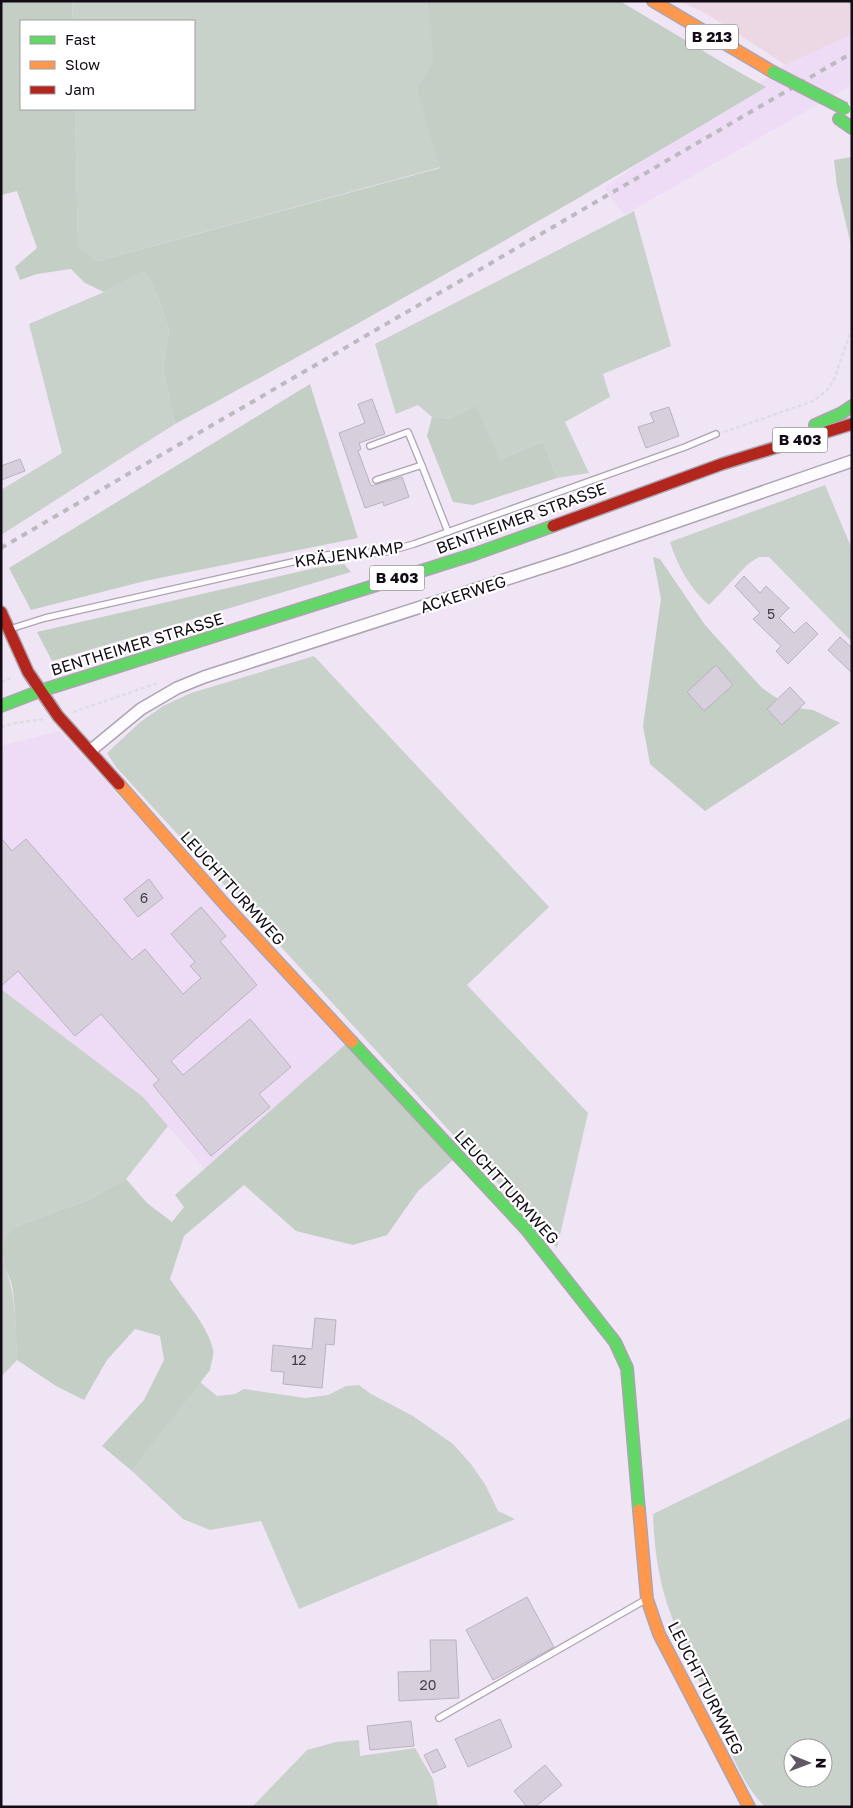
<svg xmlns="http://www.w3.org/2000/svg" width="853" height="1808" viewBox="0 0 853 1808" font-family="'Golos Text',sans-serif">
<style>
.commercial{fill:#ebd8e4}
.built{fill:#eedcf7}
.green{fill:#c8d2ca;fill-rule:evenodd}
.forest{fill:#c3cec5}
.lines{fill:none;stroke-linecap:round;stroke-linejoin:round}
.stream{stroke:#b9d9de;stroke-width:4.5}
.building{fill:#d8cfdc;stroke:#bab2be}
.lane-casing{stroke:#aca4b0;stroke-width:8}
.street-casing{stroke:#aca4b0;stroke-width:14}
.fast-casing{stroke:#aca4b0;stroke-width:14}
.slow-casing{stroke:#aca4b0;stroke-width:14}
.jam-casing{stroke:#aca4b0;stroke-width:14}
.path{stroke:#e0dce1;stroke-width:2.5;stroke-dasharray:4 2.5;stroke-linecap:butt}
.lane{stroke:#fdfbfe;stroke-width:5.5}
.street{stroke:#fdfbfe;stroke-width:11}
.fast{stroke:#63d668;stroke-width:11}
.slow{stroke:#ff974d;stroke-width:11}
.jam{stroke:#b3261e;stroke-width:11}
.rail{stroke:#bdbabf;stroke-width:4;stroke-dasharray:6 6;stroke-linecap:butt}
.fast-bridge-casing{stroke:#aca4b0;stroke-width:14;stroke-linecap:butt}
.fast-bridge{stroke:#63d668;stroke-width:11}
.labels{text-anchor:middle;stroke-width:4.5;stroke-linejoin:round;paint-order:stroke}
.number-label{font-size:14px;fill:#463f4a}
.shield{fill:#fff;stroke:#5a555c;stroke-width:1}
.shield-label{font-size:15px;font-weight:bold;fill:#130c16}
.street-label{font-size:16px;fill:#130c16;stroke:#fff}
</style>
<rect width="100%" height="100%" fill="#f0e5f5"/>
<polygon class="commercial" points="680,1 852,1 852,34 786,65 707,14"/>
<g class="built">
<polygon points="852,34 852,85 624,215 604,187 786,65"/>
<polygon points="59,731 348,1042 205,1169 143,1097 1,989 1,746"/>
</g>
<g class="green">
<polygon points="72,1 426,1 428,8 435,62 416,88 441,167 98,261 78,246 75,109 194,109 194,21 73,21"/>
<polygon points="634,211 671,346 603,374 610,397 565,422 589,473 557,478 543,441 500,460 451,419 432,417 418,405 396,414 375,344"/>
<polygon points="145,269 158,297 169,330 163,369 175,424 1,535 1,490 62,453 29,324 104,292"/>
<path d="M825 485 852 549V642L769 557H759L748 564 709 605C690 589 677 565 670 542Z"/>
<polygon points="314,656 549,907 467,985 588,1113 557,1248 116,767 107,753 139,723 163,706 191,693"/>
<path d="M1 989 143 1097 168 1126 126 1179 88 1200 17 1226 2 1257C16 1293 16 1323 17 1360L1 1377Z"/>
<polygon points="200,1382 217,1396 235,1394 244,1389 305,1398 328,1395 346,1386 359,1385 371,1394 413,1416 453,1444 471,1464 486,1486 498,1511 515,1519 299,1609 261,1521 210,1530 183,1519 132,1471"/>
<path d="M852 1417V1807H765C741 1783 729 1747 715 1717 701 1683 683 1650 671 1615 659 1583 654 1548 653 1514ZM793 1748H823V1778H793Z"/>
<polygon points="359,1740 360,1756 415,1748 433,1779 438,1807 252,1807 307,1750 336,1742"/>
</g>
<g class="forest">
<path d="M1 1H72L73 21H21V109H75L78 246 98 261 440 168 416 88 434 62 428 8 426 1H620L730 67 766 87C572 204 374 316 175 424L163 369 169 330 158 297 145 270 104 292 85 283 71 269 37 274 20 280 15 267 37 248 17 191 1 195Z"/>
<polygon points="852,157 852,249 837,186 834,160"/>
<polygon points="310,384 358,538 145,581 31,610 9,568"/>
<polygon points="476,406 500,460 543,441 557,478 473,505 453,502 427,436 432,417 451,419"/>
<polygon points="653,557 660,559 705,625 761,687 789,707 813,710 840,723 705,811 650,764 643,726 661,599"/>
<polygon points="344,564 351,572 52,661 37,632 315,568"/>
<path d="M348 1042 453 1160 418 1191 387 1235 353 1245 296 1231 244 1185 184 1236 170 1279C184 1300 209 1327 213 1350 214 1356 211 1364 210 1370L132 1471 102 1446 144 1400 164 1360 160 1336 135 1329 107 1360 84 1400 56 1386 17 1360C16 1335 16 1311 12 1286 10 1276 3 1266 3 1256 2 1243 7 1234 17 1226L88 1200 126 1179 147 1203 172 1222 184 1207 175 1195Z"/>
</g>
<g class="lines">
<polyline class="stream" points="849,1 852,4"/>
</g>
<g class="building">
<polygon points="372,399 385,434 359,443 361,449 358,451 371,486 402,477 409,497 384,506 383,502 365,508 339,433 365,423 358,404"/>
<polygon points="669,407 679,436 646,448 638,427 654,422 650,413"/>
<polygon points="20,459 25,471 1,480 1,466"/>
<polygon points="744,576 760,593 766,586 789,608 779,618 794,633 806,622 818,634 788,664 776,651 781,646 753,619 760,613 735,586"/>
<polygon points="840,637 852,648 852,673 828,650"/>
<polygon points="716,665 733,685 704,711 687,692"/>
<polygon points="790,687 805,703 782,725 767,709"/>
<polygon points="1,838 12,851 26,839 132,960 145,949 183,994 201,978 190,966 195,962 171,934 201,907 226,936 220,941 257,985 171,1061 183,1075 250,1019 291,1067 259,1094 270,1107 211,1156 153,1085 159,1080 101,1014 75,1036 18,971 1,986"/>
<polygon points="149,879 163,898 138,917 124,899"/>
<polygon points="315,1318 336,1320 334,1345 326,1344 322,1388 283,1384 284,1372 271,1371 273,1345 312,1349"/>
<polygon points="527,1597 554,1647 493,1680 466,1630"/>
<polygon points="430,1640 456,1640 459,1698 399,1701 398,1672 431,1671"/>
<polygon points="500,1719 512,1747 468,1767 455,1739"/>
<polygon points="411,1721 414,1746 370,1750 367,1726"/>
<polygon points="437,1749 446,1767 433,1773 424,1755"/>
<polygon points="545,1765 562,1785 535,1807 527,1807 514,1791"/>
</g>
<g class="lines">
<g class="lane-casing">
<g id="lane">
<polyline points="370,446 408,432 422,466"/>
<polyline points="376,480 419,466 422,466 448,532"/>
<polyline points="10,629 45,618 319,556 341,553 386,552 414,544 685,447 716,434"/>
<polyline points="439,1718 645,1600"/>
</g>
</g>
<g class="street-casing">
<polyline id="street" points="90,751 141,709 177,688 204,677 569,559 852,461"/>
</g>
<g class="fast-casing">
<g id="fast">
<polyline points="839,119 852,128"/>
<polyline points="815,425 840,414 852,406"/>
<polyline points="1,706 40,691 475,554 553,526"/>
<polyline points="352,1042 526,1229 615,1342 627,1368 639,1510"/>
</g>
</g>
<g class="slow-casing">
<g id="slow">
<polyline points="653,1 773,72"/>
<polyline points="119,784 227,907 352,1042"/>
<polyline points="639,1510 647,1599 659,1634 749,1807"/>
</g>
</g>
<g class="jam-casing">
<g id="jam">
<polyline points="553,526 722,464 852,424"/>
<polyline points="1,612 28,672 58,716 119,784"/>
</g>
</g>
<g class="path">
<polyline points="724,432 813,401 826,391 833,382 852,328"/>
<polyline points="1,682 14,677"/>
<polyline points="73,712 158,683"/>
<polyline points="1,727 16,723 44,719"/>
</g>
<use href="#lane" class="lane"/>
<use href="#street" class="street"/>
<use href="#fast" class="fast"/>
<use href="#slow" class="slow"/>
<use href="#jam" class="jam"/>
<polyline class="rail" points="1,548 852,53"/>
<g class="fast-bridge-casing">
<polyline id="fast-bridge" points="773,72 845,109"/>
</g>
<use href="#fast-bridge" class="fast-bridge"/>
</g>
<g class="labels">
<g class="number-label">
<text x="771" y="619">5</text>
<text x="144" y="903">6</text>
<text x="299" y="1365">12</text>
<text x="428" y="1690">20</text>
</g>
<g class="shield">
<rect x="686" y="24.5" width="52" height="25" rx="4"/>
<rect x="772.5" y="427.5" width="55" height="25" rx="4"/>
<rect x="369.5" y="565.5" width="55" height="25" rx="4"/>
</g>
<g class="shield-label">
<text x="712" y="42">B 213</text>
<text x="800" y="445">B 403</text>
<text x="397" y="583">B 403</text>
</g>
<g class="street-label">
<text transform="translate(521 518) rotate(-20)" y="6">BENTHEIMER STRASSE</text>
<text transform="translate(349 554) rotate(-8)" y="6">KRÄJENKAMP</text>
<text transform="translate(463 594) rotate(-18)" y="6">ACKERWEG</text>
<text transform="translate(137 644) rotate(-17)" y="6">BENTHEIMER STRASSE</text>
<text transform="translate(233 888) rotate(48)" y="6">LEUCHTTURMWEG</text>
<text transform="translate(507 1187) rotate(48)" y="6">LEUCHTTURMWEG</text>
<text transform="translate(706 1688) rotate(63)" y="6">LEUCHTTURMWEG</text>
</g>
</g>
<rect width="853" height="1808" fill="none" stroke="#130c16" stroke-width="5"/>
<rect x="20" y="20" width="175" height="90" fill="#ffffff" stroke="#a19ea2"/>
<rect x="30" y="36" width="25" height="8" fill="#63d668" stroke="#a19ea2"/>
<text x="65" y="45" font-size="15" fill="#130c16">Fast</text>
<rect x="30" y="61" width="25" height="8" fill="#ff974d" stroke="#a19ea2"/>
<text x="65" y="70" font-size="15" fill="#130c16">Slow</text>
<rect x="30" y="86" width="25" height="8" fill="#b3261e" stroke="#a19ea2"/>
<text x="65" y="95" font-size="15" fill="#130c16">Jam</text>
<g transform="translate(808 1763) rotate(91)"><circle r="24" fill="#ffffff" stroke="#a19ea2"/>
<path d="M0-4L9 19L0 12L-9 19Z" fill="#605864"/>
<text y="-8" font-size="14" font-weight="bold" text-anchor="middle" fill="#130c16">N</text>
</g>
</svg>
